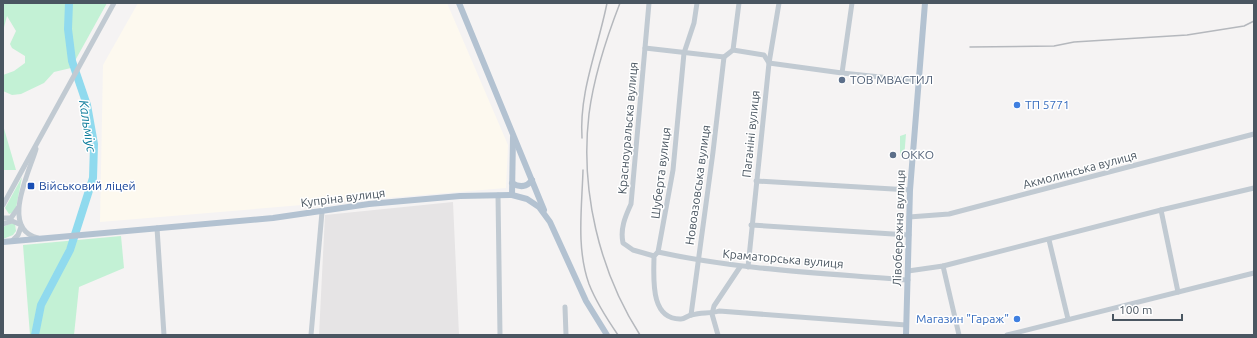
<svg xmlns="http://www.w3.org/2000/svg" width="1257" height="338" viewBox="0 0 1257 338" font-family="Ubuntu,sans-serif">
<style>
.commercial{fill:#fdf9ef}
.education{fill:#e6e4e5}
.green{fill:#c3f1d5}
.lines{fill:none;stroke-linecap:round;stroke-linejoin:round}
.river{stroke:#90daee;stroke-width:8}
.minor{stroke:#c1cad2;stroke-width:5}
.major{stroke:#b3c2d1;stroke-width:6}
.rail{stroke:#b5b8bd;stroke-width:1.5}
.service-dot{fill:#5c6f8a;stroke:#fff;stroke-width:1.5}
.shop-dot{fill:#3f7fe0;stroke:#fff;stroke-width:1.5}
.transit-dot{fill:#1a4fb4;stroke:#fff;stroke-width:1.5}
.labels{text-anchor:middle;stroke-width:3;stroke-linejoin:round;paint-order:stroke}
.service-label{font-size:12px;fill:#4e5e75;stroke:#fff;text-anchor:start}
.shop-label{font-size:12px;fill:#366cbe;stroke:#fff;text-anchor:start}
.street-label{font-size:12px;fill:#4a5661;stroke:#fff}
.transit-label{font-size:12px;fill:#164399;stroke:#fff;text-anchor:start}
.water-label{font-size:13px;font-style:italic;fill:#0c7c9b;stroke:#fff}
</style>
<rect width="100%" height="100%" fill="#f5f3f3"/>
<polygon class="commercial" points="138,3 447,3 508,145 506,188 100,222 103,65"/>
<polygon class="education" points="453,202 459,335 319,335 325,215"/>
<g class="green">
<polygon points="3,3 107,3 71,68 54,72 44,83 21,94 12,95 3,91 3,75 14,71 25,63 25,56 12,48 10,44 16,31 7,16 3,31"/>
<polygon points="3,125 16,170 3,170"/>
<polygon points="906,134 904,159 900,155 900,136"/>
<polygon points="22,177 16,208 12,213 9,214 5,208"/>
<polygon points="11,223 15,224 16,231 13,235 3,239 3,227"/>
<polygon points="121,236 124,268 79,287 74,335 30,335 23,245"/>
</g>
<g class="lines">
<polyline class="river" points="35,335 41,305 70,250 93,178 94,144 87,105 72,61 68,29 69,3"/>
<g class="minor">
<path d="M649 3 631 204C625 217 620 229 623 243L633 250 654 256"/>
<path d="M697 3 694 23 684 53 673 170 658 252 654 256C654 276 649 320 681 319 685 319 688 315 692 315 701 312 710 314 719 311L906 325"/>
<polyline points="645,48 724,57 733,50 764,55 769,63 842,73 919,81"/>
<polyline points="733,50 739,3"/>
<polyline points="842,73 852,3"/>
<path d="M36 149C29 173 0 229 38 238"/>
<polyline points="756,181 910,190"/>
<polyline points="498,195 500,335"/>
<polyline points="3,205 114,3"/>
<polyline points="1161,210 1178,292"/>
<polyline points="909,217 949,214 1254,134"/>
<polyline points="3,218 11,218 18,208"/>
<polyline points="3,224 12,221 19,224"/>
<polyline points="751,225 909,235"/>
<polyline points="157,228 164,335"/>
<polyline points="1049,240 1068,319"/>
<polyline points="12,241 18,235 21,227"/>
<path d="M658 252C740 270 824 273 908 280"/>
<polyline points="943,266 959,335"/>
<polyline points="748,267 769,63 779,3"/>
<polyline points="908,271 943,266 1161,210 1254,188"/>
<polyline points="565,307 566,335"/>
<polyline points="691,315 713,152 724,57"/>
<polyline points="311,335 322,212"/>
<polyline points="718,335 712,314 714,306 740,267"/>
<polyline points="1007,335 1254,273"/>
</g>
<g class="major">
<polyline points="459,3 544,210"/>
<path d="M512 183C520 188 527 187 532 180"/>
<polyline points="512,195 513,137"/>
<polyline points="3,242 273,218 369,204 460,196 512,195 527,199 539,207 550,222 586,301 607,335"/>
<polyline points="906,335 910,190 925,3"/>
</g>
<g class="rail">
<path d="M620 3C606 39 594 75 589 114 580 190 599 271 640 335"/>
<polyline points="970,47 1054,46 1074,42 1187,35 1244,26 1254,21"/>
<path d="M582 138C579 91 598 49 607 3"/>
<path d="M583 170C582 207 576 248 589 284 596 302 607 319 618 335"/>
</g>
</g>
<g class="service-dot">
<circle cx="842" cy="80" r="4"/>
<circle cx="893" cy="155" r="4"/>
</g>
<g class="shop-dot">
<circle cx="1017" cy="105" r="4"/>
<circle cx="1017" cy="319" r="4"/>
</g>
<rect class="transit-dot" x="27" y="182" width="8" height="8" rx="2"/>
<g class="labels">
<g class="service-label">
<text x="850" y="84">ТОВ МВАСТИЛ</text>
<text x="901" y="159">ОККО</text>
</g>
<g class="shop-label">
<text x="1025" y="109">ТП 5771</text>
<text x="1009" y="323" text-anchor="end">Магазин "Гараж"</text>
</g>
<g class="street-label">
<text transform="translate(628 128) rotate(-85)" y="4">Красноуральска вулиця</text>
<text transform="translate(751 134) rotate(-84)" y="4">Паганіні вулиця</text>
<text transform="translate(1080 170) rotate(-15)" y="4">Акмолинська вулиця</text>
<text transform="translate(661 173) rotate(-83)" y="4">Шуберта вулиця</text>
<text transform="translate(698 185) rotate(-82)" y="4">Новоазовська вулиця</text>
<text transform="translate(343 198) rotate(-7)" y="4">Купріна вулиця</text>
<text transform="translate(899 228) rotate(-88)" y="4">Лівобережна вулиця</text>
<text transform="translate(783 259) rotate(5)" y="4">Краматорська вулиця</text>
</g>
<g class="transit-label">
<text x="39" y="190">Військовий ліцей</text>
</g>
<g class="water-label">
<text transform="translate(88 126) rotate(81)" y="5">Кальміус</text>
</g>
</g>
<rect width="1257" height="338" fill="none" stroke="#4a5661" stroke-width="8"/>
<path d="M1113 314v6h69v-6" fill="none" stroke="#4a5661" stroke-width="2"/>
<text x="1119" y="314" font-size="12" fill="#4a5661" stroke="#ffffff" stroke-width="3" paint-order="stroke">100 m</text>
</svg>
